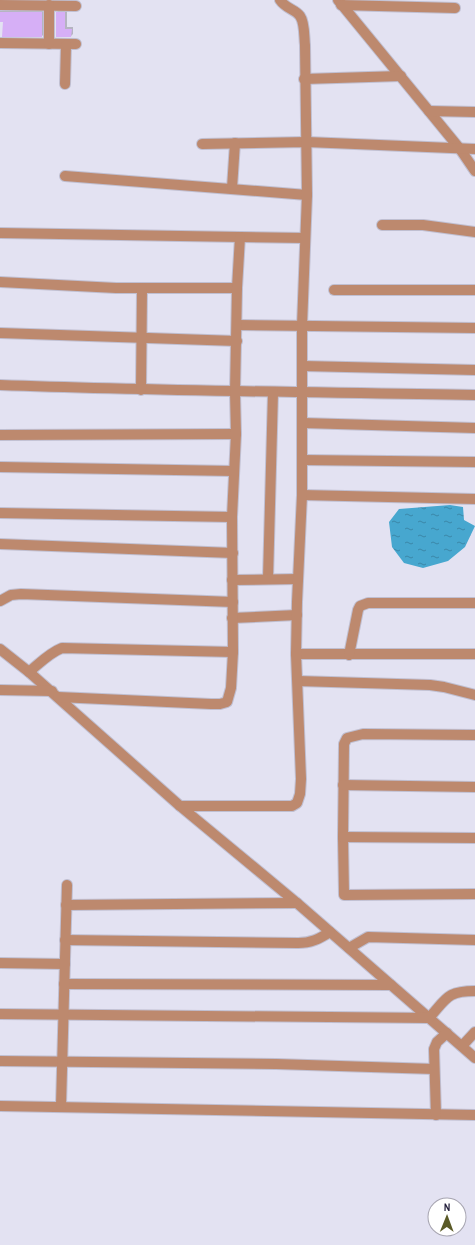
<svg xmlns="http://www.w3.org/2000/svg" width="475" height="1245" viewBox="0 0 475 1245" font-family="'Archivo Narrow',sans-serif">
<style>
.water{fill:url(#water-ripples)}
.shadow{fill:#0003}
.building{fill:#d6aff6}
.lines{fill:none;stroke-linecap:round;stroke-linejoin:round}
.minor-casing{stroke:#c0bfd1;stroke-width:12}
.minor{stroke:#bd896e;stroke-width:10}
</style>
<defs>
<pattern id="water-ripples" width="26" height="14" patternUnits="userSpaceOnUse"><rect width="26" height="14" fill="#47a7cf"/><path d="M2 4q2-2 4 0t4 0M15 11q2-2 4 0t4 0" fill="none" stroke="#3b87a9"/></pattern>
</defs>
<rect width="100%" height="100%" fill="#e3e2f2"/>
<polygon class="water" points="450,505 463,507 464,520 475,526 465,547 448,561 423,568 404,563 392,547 389,522 399,509"/>
<g class="shadow">
<polygon points="0,9 45,10 45,33 42,36 3,36 4,21 0,21"/>
<polygon points="59,10 67,10 67,27 73,27 73,34 71,36 56,36 56,13"/>
</g>
<g class="building">
<polygon points="0,12 42,12 42,37 2,37 3,22 0,22"/>
<polygon points="56,12 65,12 65,29 72,29 71,37 56,37"/>
</g>
<g class="lines">
<g class="minor-casing">
<g id="minor">
<polyline points="338,0 460,149 475,171"/>
<polyline points="0,5 76,6"/>
<polyline points="341,5 455,8"/>
<polyline points="0,43 76,44"/>
<polyline points="49,44 49,5"/>
<polyline points="304,79 401,76"/>
<polyline points="65,84 66,45"/>
<polyline points="429,111 475,112"/>
<polyline points="202,144 307,142 475,149"/>
<polyline points="65,176 307,195"/>
<polyline points="232,188 235,143"/>
<polyline points="382,225 423,225 475,232"/>
<polyline points="0,233 305,238"/>
<polyline points="0,282 116,288 237,288"/>
<polyline points="334,290 475,290"/>
<polyline points="237,325 475,328"/>
<polyline points="0,333 237,341"/>
<polyline points="303,366 475,370"/>
<path d="M0 385C158 391 317 392 475 395"/>
<polyline points="141,390 142,288"/>
<polyline points="303,423 475,428"/>
<polyline points="0,435 236,434"/>
<polyline points="302,460 475,462"/>
<polyline points="0,467 234,471"/>
<polyline points="302,495 475,499"/>
<polyline points="0,513 232,517"/>
<polyline points="0,544 233,553"/>
<polyline points="268,579 273,392"/>
<polyline points="232,580 298,579"/>
<polyline points="0,601 11,595 21,594 233,602"/>
<polyline points="232,618 297,615"/>
<polyline points="0,649 29,672 180,806 297,903 475,1058"/>
<polyline points="296,654 475,654"/>
<polyline points="349,655 358,610 360,606 368,603 475,603"/>
<path d="M29 672C40 663 49 653 62 648L233 652"/>
<polyline points="298,681 430,685 444,687 475,695"/>
<polyline points="0,690 52,691"/>
<polyline points="58,697 211,704 220,704 227,702 231,688 233,652 232,517 236,434 235,392 237,288 240,237"/>
<polyline points="475,735 363,734 347,738 344,744 343,837 344,895 475,894"/>
<polyline points="343,785 475,787"/>
<path d="M180 806H292L297 803 300 794 301 779 296 654 297 602 302 495V326L307 195 305 45C304 37 305 23 300 16 295 9 286 9 280 0"/>
<polyline points="343,837 475,838"/>
<polyline points="66,905 297,903"/>
<path d="M65 940 298 943C311 943 319 939 330 932"/>
<polyline points="349,948 368,937 475,940"/>
<polyline points="0,963 65,964"/>
<polyline points="64,984 391,985"/>
<path d="M0 1014 429 1018C447 998 447 991 475 991"/>
<polyline points="462,1046 475,1032"/>
<polyline points="0,1061 276,1064 434,1069"/>
<polyline points="0,1106 475,1115"/>
<polyline points="61,1106 67,885"/>
<polyline points="436,1115 434,1049 437,1042 447,1033"/>
</g>
</g>
<use href="#minor" class="minor"/>
</g>
<g transform="translate(447 1217) rotate(1)"><circle r="19" fill="#ffffff" stroke="#a7a5b1"/>
<path d="M0-3L7 15L0 10L-7 15Z" fill="#5a5a27"/>
<text y="-6" font-size="11" font-weight="bold" text-anchor="middle" fill="#231f3b">N</text>
</g>
</svg>
